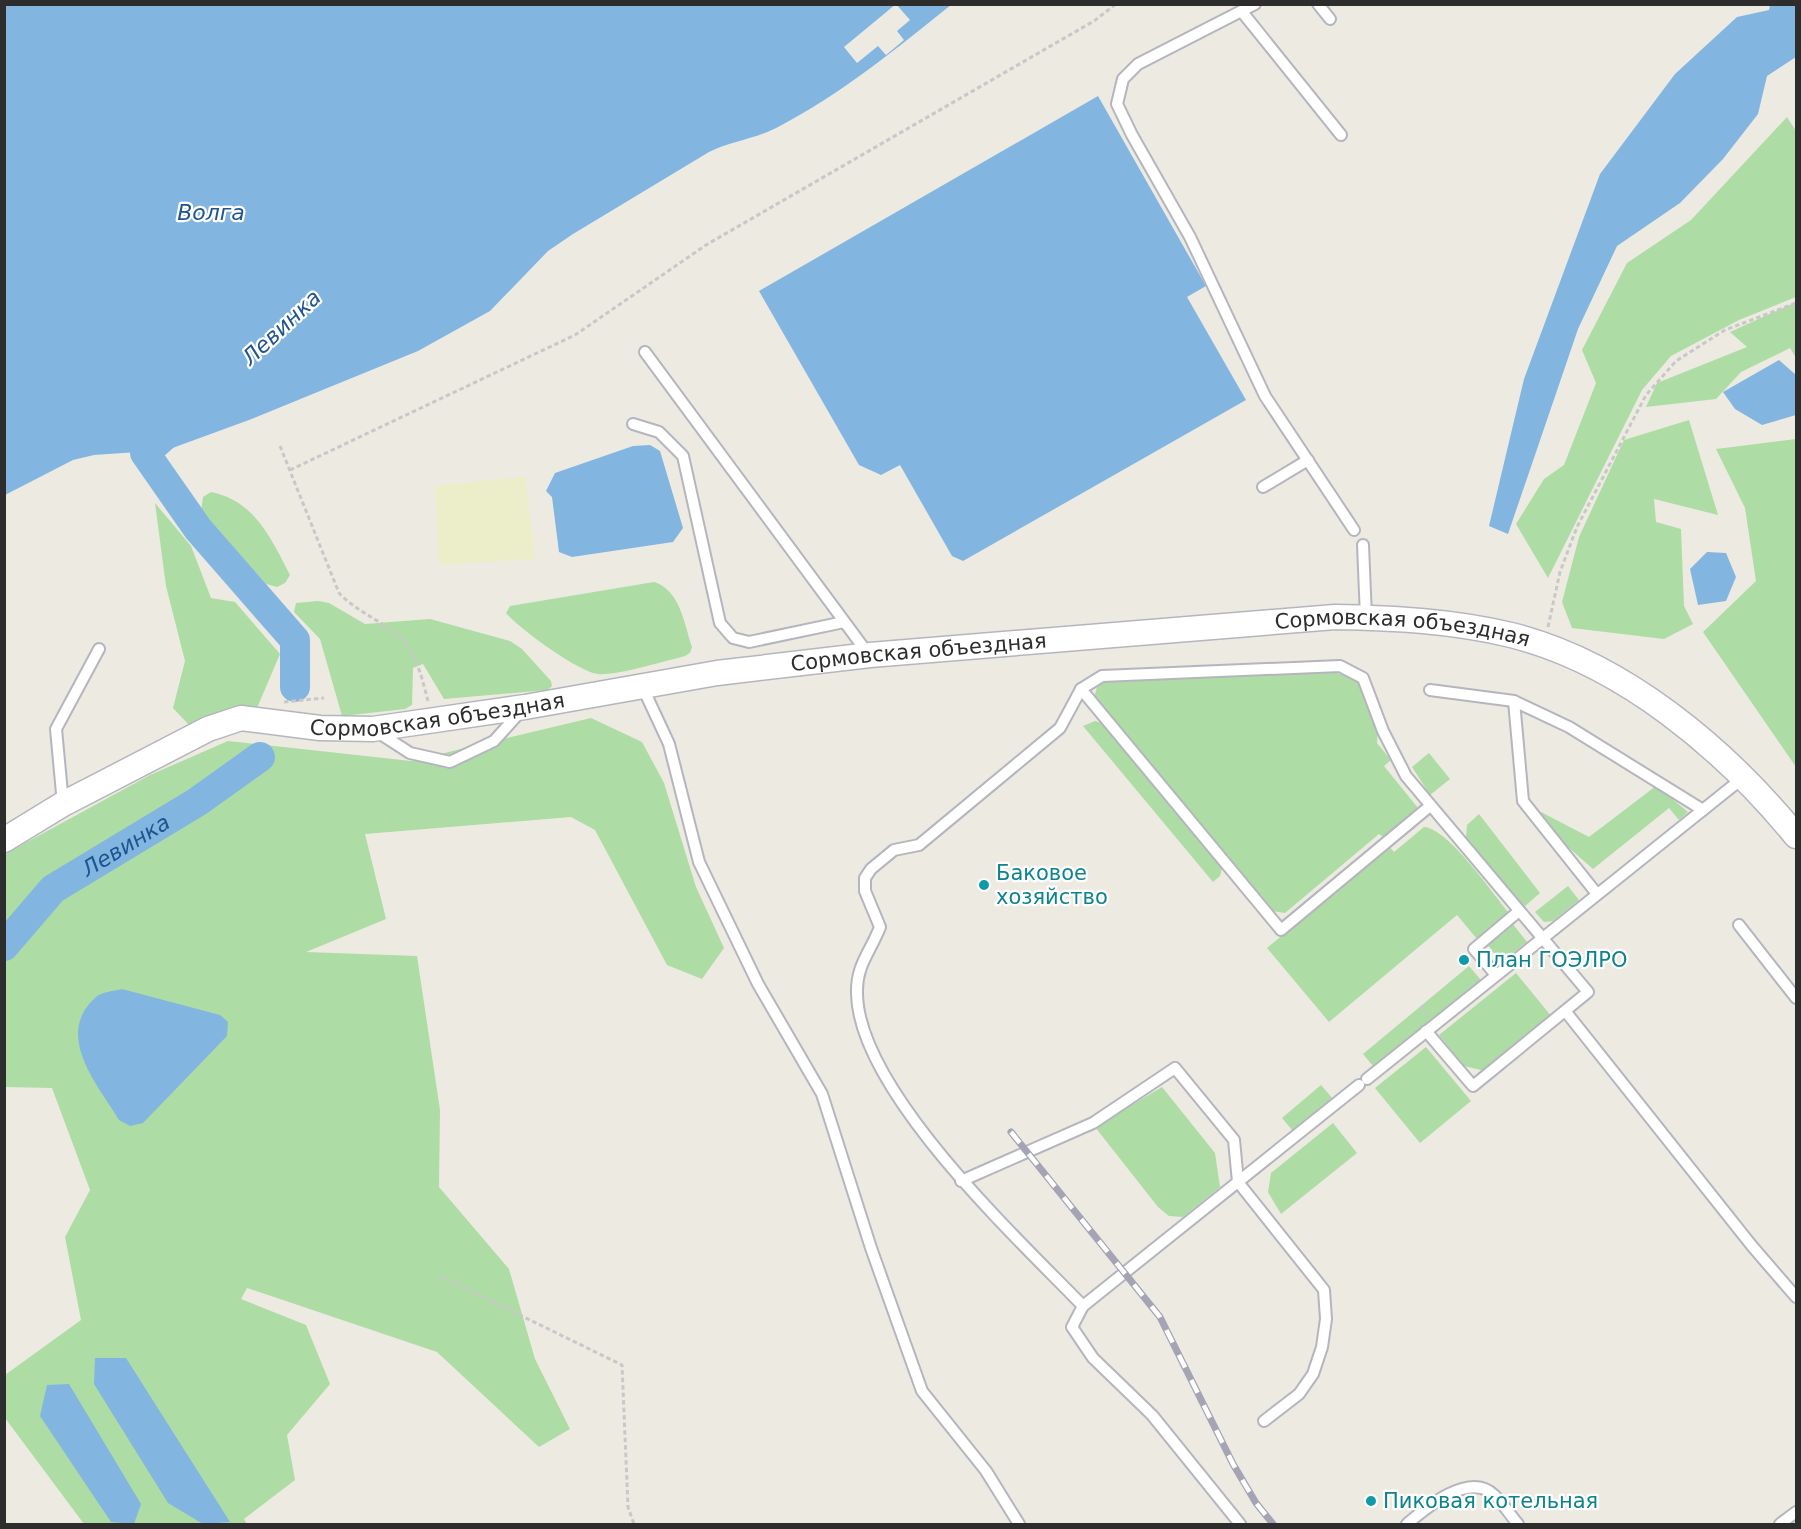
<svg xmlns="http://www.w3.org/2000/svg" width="1801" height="1529" viewBox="0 0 1801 1529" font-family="'DejaVu Sans',sans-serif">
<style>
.green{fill:#aedca5}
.sand{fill:#ecedc9}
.water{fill:#82b6e1}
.pier{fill:#edeae2}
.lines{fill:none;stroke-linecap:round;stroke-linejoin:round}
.river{stroke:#82b6e1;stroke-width:30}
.service-casing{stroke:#b5b5bf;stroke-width:14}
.tertiary-casing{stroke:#b5b5bf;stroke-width:27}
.path{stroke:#c8c8c8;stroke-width:3;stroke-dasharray:4.5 3;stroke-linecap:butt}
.service{stroke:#fff;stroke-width:10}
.tertiary{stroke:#fff;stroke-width:24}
.rail-casing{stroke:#a5a4b5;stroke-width:7}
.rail{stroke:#fff;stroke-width:4.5;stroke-dasharray:14;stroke-linecap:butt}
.culture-dot{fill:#0f9aa8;stroke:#fff;stroke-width:2}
.labels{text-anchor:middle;stroke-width:4.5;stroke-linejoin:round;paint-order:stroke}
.street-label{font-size:21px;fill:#2d2d2d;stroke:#fff}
.culture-label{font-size:21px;fill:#0d838f;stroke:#fff;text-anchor:start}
.water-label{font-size:22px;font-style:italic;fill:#1f548f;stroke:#fff}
</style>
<rect width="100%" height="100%" fill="#edeae2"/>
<g class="green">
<polygon points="1787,117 1796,131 1796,297 1739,320 1671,356 1642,390 1548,578 1516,524 1544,479 1564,465 1596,383 1582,350 1627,263 1691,220"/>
<polygon points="1796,302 1796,358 1790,348 1741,372 1716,399 1646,407 1657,383 1747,347 1730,332"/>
<polygon points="1689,420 1718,515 1654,499 1656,522 1681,529 1684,606 1693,624 1664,639 1572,628 1562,602 1579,537 1624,440"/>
<polygon points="1796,439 1796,767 1703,632 1756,581 1745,508 1716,449"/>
<path d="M211 492C255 501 271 538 290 575L285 583 277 587 266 584 201 511 203 497Z"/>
<polygon points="155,503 191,546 211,598 235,602 280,654 257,708 189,725 173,708 185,661 166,586"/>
<path d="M654 582C680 590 684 623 692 647L690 653 685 656C665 661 616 676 598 674 577 671 520 629 506 613L510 606Z"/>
<polygon points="318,601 329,603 365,624 430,619 510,641 522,649 551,681 552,686 548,690 444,699 423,664 413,668 412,705 405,709 342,716 320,639 294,612 296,603"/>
<polygon points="1333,672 1360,680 1378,729 1377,743 1391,760 1384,766 1418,808 1383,837 1379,834 1285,913 1272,911 1094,698 1097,687 1105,682"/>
<polygon points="591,718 642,742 664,783 696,887 724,948 702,979 667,965 595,830 571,817 365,834 386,919 306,952 417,956 440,1110 439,1187 509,1269 535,1359 570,1429 539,1447 437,1352 247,1288 241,1299 306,1325 330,1384 287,1435 295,1480 244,1519 247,1524 84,1524 5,1418 5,1375 81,1320 65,1237 90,1190 52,1088 5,1087 5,854 150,775 228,741 411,761"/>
<polygon points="1095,721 1105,724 1223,865 1220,876 1213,882 1083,726"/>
<polygon points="1429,753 1450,779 1430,795 1412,767"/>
<polygon points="1656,786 1688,812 1679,820 1669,808 1593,869 1559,839 1538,814 1541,812 1589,837"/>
<polygon points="1479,814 1540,893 1524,907 1466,838 1467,825"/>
<path d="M1424 827C1449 829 1492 893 1509 913L1477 939 1457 915 1329 1022 1267 948 1389 846 1394 852Z"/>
<polygon points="1568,886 1579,900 1553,921 1544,922 1535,912"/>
<polygon points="1512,923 1527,942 1501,962 1487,944"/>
<polygon points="1469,966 1481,980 1373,1066 1363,1054"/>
<polygon points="1516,973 1552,1017 1485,1071 1464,1066 1439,1035"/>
<polygon points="1426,1047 1471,1101 1420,1143 1375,1088"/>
<polygon points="1321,1085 1333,1099 1293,1131 1282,1118"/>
<polygon points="1162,1087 1215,1153 1220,1187 1183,1217 1169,1216 1158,1207 1095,1127"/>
<polygon points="1333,1123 1357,1153 1281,1214 1268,1192 1271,1173"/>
</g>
<polygon class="sand" points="525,476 535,559 439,565 435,486"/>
<g class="water">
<path d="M4 5H951C897 48 840 95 778 127 756 139 731 141 709 152L573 234 548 251 490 311 418 351 249 420 167 450 94 455 73 460 5 495Z"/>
<polygon points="1770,5 1796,5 1796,57 1767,76 1758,114 1723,159 1680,203 1617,246 1578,329 1508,534 1489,526 1524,379 1600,174 1675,74 1737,17 1769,10"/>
<polygon points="1098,96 1206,286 1187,297 1246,400 963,561 952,556 900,465 881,475 859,465 759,291"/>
<polygon points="1779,360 1796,375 1796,415 1762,425 1735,409 1723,392"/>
<polygon points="650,445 660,451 683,528 673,542 572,557 559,552 552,497 546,491 555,473 633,446"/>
<polygon points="1707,552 1726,553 1736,577 1726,601 1698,605 1690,569"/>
<path d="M122 989 220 1015 228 1022 227 1036 143 1123 130 1126 119 1120C98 1085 53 1035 96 997 101 992 114 991 122 989Z"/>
<polygon points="95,1358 126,1358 230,1522 203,1524 168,1503 94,1384"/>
<polygon points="69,1384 141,1504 134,1524 111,1522 40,1416 47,1385"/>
</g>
<polygon class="pier" points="896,4 910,20 897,31 904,40 886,55 878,46 857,63 844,47"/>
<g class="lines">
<g class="river">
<polyline points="175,426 145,453 198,529 295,640 295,687"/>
<path id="s1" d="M4 946 53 889 197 802 260 757"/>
</g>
<g class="service-casing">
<g id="service">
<polyline points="1255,4 1138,64 1123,79 1117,104 1132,135 1190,237 1265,396 1354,530"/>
<polyline points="1318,4 1330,19"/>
<polyline points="1243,13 1341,135"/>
<polyline points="645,352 869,655"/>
<polyline points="633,424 659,432 683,456 720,623 733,638 749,642 844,622"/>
<polyline points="1263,487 1308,460"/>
<polyline points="1363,545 1366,617"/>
<polyline points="642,686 669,744 699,862 758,984 822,1094 871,1248 922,1391 986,1471 1019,1524"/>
<polyline points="1081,689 1281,930 1430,806"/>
<polyline points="1430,690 1514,701 1569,727 1703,810"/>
<polyline points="1514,701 1523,801 1597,894"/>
<polyline points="376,731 410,753 450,762 494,741 521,711"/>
<polyline points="63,804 56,729 99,649"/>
<polyline points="1739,925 1796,998"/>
<polyline points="1496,975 1474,949 1519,911"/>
<polyline points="1566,1012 1752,1246 1796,1297"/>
<polyline points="1367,1079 1744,777"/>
<polyline points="961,1181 1093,1123 1175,1068 1234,1140 1238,1182 1324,1290 1326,1319 1322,1347 1313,1374 1299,1394 1264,1421"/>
<path d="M1083 1306C1017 1238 859 1091 857 994 856 965 870 953 880 927L865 891V878L871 869 894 850 919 845 1060 728 1081 689 1102 676 1340 666 1363 678 1383 731 1406 776 1588 992 1473 1086 1426 1031"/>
<polyline points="1240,1524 1152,1415 1093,1358 1072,1327 1083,1306 1359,1085"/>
<path d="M1407 1524C1426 1508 1469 1471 1494 1495 1503 1503 1510 1515 1518 1524"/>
<polyline points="1780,1524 1796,1512"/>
</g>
</g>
<g class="tertiary-casing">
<g id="tertiary">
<path id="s2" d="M4 840 63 804 208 729 241 718 320 728 373 729 525 707 717 673 870 655 1335 617C1394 618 1453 621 1511 635 1623 663 1725 749 1796 836"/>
</g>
</g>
<g class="path">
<path d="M280 446 339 593C357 613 392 625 406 644 418 660 423 682 428 701"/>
<polyline points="290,470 575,335 706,245 1094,21 1116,4"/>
<polyline points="1548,627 1560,572 1577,527 1646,395 1676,361 1725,330 1796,303"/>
<polyline points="284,702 324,698"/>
<polyline points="1421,1006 1428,1014"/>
<polyline points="438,1275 622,1365 628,1507 634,1524"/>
</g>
<use href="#service" class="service"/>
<use href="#tertiary" class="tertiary"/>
<g class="rail-casing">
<polyline id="rail" points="1011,1132 1160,1317 1233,1464 1256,1503 1273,1524"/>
</g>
<use href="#rail" class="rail"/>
</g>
<g class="culture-dot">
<circle cx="984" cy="885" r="6"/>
<circle cx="1464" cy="960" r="6"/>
<circle cx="1371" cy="1501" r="6"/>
</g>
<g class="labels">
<g class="street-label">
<text dy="7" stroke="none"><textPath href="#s2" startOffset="1437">Сормовская объездная</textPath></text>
<text dy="7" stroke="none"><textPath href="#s2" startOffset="951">Сормовская объездная</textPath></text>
<text dy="7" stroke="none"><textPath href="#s2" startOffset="465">Сормовская объездная</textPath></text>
</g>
<g class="culture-label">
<text x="996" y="880">Баковое<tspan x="996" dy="24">хозяйство</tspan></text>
<text x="1476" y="967">План ГОЭЛРО</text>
<text x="1383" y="1508">Пиковая котельная</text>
</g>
<g class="water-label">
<text x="211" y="220">Волга</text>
<text transform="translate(281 327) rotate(-43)" y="8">Левинка</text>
<text dy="8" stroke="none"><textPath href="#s1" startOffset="160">Левинка</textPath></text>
</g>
</g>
<rect width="1801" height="1529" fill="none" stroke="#2d2d2d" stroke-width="12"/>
</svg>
